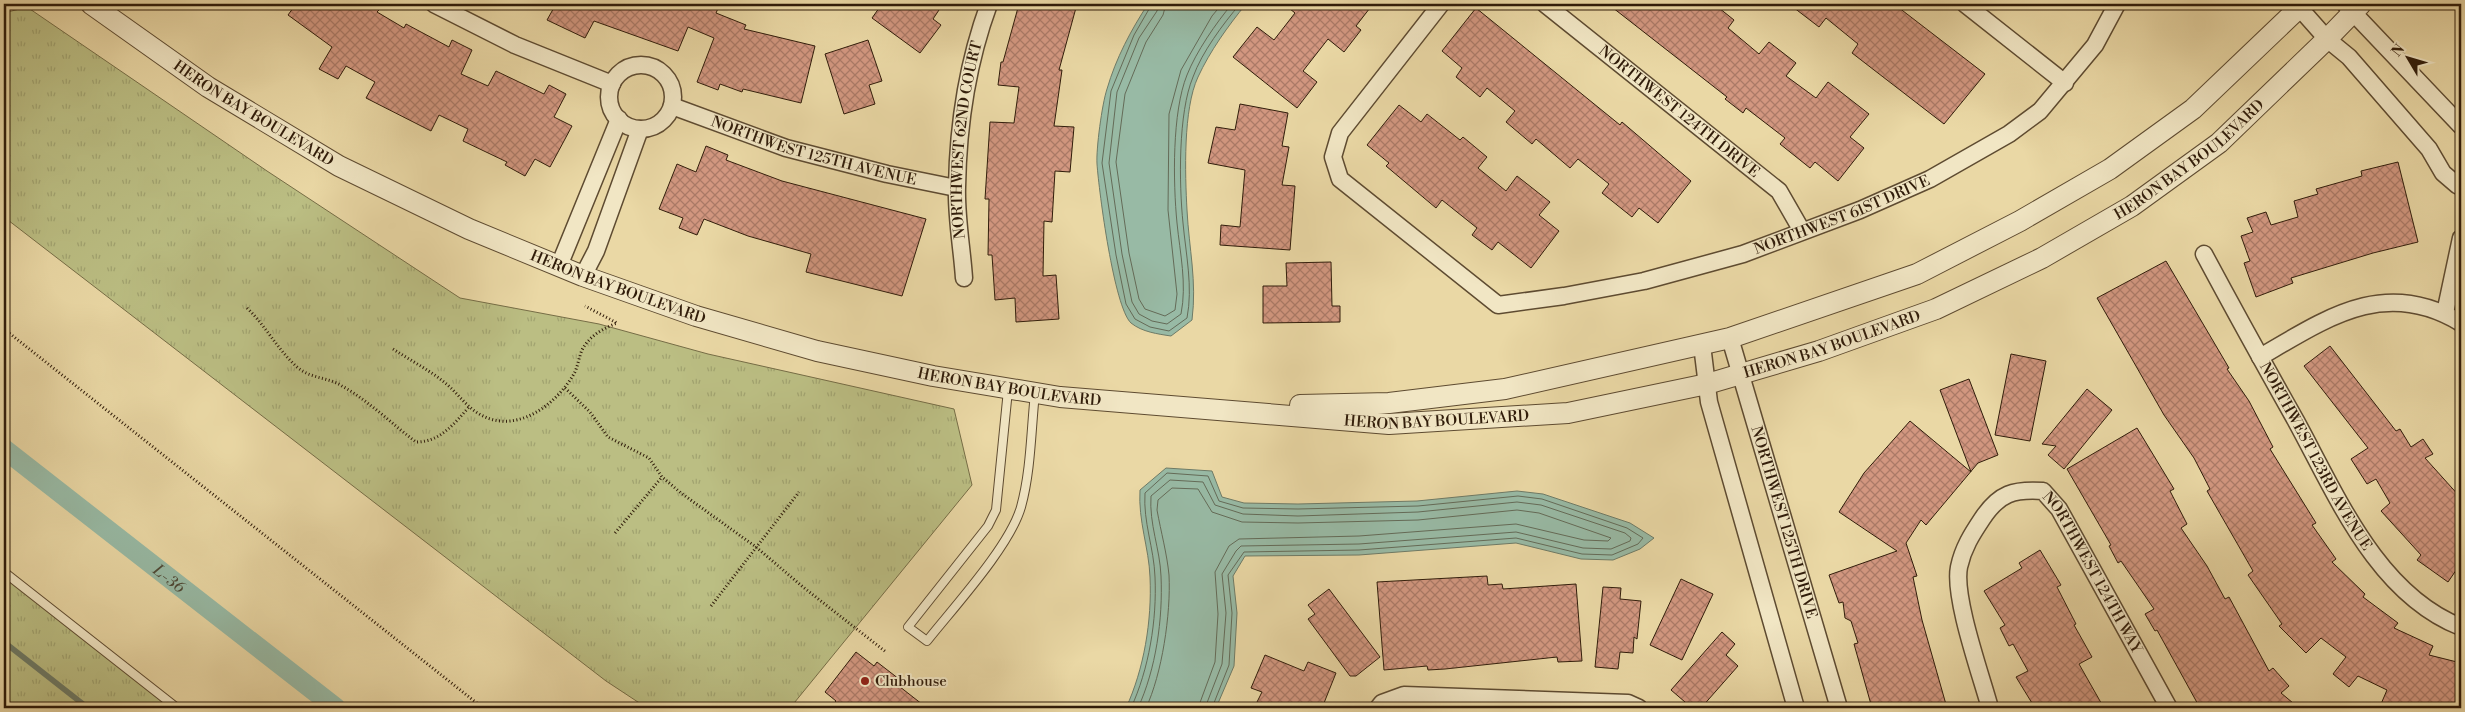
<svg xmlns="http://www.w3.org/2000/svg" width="2465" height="712" viewBox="0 0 2465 712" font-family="'Libre Bodoni',serif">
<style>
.park{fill:url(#park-tufts);stroke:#766d46}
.water{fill:#98baa5;stroke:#6e7b67}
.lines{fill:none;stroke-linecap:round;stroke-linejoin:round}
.shore{stroke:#646b58;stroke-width:1}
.stream{stroke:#6e7b67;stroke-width:5.5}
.canal{stroke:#98baa5;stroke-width:20}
.building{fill:url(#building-cross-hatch);stroke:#301c0a}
.service-casing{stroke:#5e4b31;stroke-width:10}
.minor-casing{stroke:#5e4b31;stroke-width:19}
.tertiary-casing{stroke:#5e4b31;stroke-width:22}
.path{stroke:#301c0a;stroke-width:3;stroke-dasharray:1 2.5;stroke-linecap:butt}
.service{stroke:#f1e6c4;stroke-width:8}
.minor{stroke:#f1e6c4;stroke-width:16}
.tertiary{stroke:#f1e6c4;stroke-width:20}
.poi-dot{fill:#8f2418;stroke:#f1e6c4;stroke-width:2}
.labels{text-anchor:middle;stroke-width:4;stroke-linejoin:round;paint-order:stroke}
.street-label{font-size:15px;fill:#301c0a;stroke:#f1e6c4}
.poi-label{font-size:15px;fill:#301c0a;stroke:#f1e6c4;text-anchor:start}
.water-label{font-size:16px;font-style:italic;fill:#4f4b38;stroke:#f1e6c4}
</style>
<defs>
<pattern id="park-tufts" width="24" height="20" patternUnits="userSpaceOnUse" patternTransform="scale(1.25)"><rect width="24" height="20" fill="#bbbe83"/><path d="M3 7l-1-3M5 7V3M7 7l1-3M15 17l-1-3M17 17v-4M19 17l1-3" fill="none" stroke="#a1a370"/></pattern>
<pattern id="building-cross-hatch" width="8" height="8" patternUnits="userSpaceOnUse" patternTransform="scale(1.25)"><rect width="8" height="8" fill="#d29780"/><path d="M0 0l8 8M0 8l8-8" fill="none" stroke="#ab7a67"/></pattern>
</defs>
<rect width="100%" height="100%" fill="#ead8a5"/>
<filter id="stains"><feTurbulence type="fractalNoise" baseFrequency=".004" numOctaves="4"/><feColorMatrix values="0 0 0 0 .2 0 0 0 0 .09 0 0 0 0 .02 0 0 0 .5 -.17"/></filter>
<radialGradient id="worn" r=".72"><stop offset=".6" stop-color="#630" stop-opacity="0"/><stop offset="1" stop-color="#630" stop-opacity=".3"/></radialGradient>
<g class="park">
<polygon points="27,7 267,171 460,298 599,324 708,354 954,409 972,485 790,708 647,708 606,681 4,217 4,13"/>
<polygon points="4,572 177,708 4,708"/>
</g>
<g class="water">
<path d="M1148 4H1246C1228 26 1210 51 1198 77 1183 109 1185 174 1187 210 1189 249 1197 281 1192 320L1171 336C1158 334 1142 332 1131 323 1114 307 1099 192 1097 164 1096 149 1102 104 1107 89 1116 58 1131 30 1148 4Z"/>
<path d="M1166 468 1212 471 1222 497 1244 503 1298 504 1417 501 1517 491 1543 494 1630 523 1654 538 1640 549 1613 560 1581 559 1516 543 1359 555 1245 556 1233 576 1237 613 1234 666 1216 708H1126C1144 669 1152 621 1150 577 1149 548 1138 521 1140 490Z"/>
</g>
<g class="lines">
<g class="shore">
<path d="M1152 4 1134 35 1111 91 1102 163 1116 255 1126 304 1135 319 1150 327 1169 331 1187 318C1193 287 1186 255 1183 223 1179 184 1178 113 1193 77 1202 52 1223 24 1240 4"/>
<path d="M1159 4 1157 11 1139 38 1117 92 1109 163 1122 254 1132 302 1139 314 1152 321 1167 324 1181 314C1187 284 1180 253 1177 223 1173 182 1172 112 1187 75 1196 52 1216 23 1232 4"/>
<polyline points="1166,4 1163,15 1146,42 1125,94 1116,162 1129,253 1139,299 1145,309 1165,316 1175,310 1177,294 1168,210 1169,114 1181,70 1212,16 1222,4"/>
<path d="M1131 708C1149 669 1157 620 1155 577 1154 548 1143 522 1145 493L1167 473 1208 476 1219 501 1243 508 1298 509 1418 506 1518 496 1542 499 1627 528 1643 538 1638 544 1612 555 1582 554 1516 538 1359 550 1244 552 1228 575 1232 613 1229 665 1212 708"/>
<path d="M1138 708C1156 669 1163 619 1161 576 1160 549 1149 524 1151 496L1170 480 1203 482 1215 505 1243 514 1298 516 1418 512 1517 502 1541 505 1625 533 1631 538 1630 541 1611 549 1583 548 1516 532 1359 544 1241 546 1236 551 1222 574 1226 613 1222 664 1205 708"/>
<path d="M1146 708C1162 674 1171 614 1169 575 1167 554 1161 532 1157 510L1158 500 1172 488 1198 489 1212 512 1242 522 1298 523 1418 520 1517 510 1539 513 1611 538 1608 541 1584 540 1516 524 1359 536 1239 539 1229 546 1215 572 1218 614 1215 662 1198 708"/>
</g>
<polyline class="stream" points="4,642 88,708"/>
<path class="canal" id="s1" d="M4 449 336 708"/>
</g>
<g class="building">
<polygon points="296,4 368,4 379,10 377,12 404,28 406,24 449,47 452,40 472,50 461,74 488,86 496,71 544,94 549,85 566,94 554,117 572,126 550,167 535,159 525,176 505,165 507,162 463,141 468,129 439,115 431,131 366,98 375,82 346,66 338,79 319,69 332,47 288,15"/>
<polygon points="556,4 720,4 716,13 746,25 744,29 815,46 801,103 743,89 742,92 720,84 718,90 697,82 714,38 688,27 678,51 594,21 585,38 547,20"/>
<polygon points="882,4 930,4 939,10 933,19 941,25 920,53 872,18"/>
<polygon points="1019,4 1077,4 1059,70 1062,70 1054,126 1074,127 1070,172 1055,171 1052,222 1044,221 1043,276 1056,275 1059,319 1016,322 1015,298 995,300 992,255 988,255 989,199 985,199 990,122 1014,123 1019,87 998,85 1001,62 1003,62"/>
<polygon points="1284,4 1373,4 1356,26 1361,30 1344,52 1328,39 1303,71 1317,82 1297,108 1233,57 1257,27 1274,40 1295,13"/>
<polygon points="1608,4 1714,4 1734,20 1728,28 1759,54 1769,42 1796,63 1786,76 1816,98 1828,82 1869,114 1850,137 1864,148 1838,181 1815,162 1810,168 1780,144 1785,138 1746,108 1743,113 1725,99 1727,97"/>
<polygon points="1789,4 1894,4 1985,74 1944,124 1852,53 1858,44 1826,18 1819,27"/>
<polygon points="1476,8 1620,125 1622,122 1691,181 1658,223 1639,208 1632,217 1602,193 1609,184 1578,159 1570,168 1536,139 1532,144 1506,122 1515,111 1487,88 1480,97 1456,77 1462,68 1442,51"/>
<polygon points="868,40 882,81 869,85 875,104 844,114 825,54"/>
<polygon points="1240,104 1288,113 1282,146 1289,147 1282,185 1295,186 1290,250 1220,245 1221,225 1240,227 1245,170 1208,163 1216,127 1235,130"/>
<polygon points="1399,105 1421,122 1427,114 1460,140 1463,137 1487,157 1478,168 1506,191 1517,176 1550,202 1539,215 1559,231 1531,268 1498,242 1492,250 1472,235 1477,228 1442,200 1436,208 1386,166 1389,163 1367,145"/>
<polygon points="706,146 728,155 726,160 782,181 926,219 902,296 806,272 811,254 748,236 704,219 697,235 679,228 683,218 659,209 677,164 696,172"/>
<polygon points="2398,162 2418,242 2373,253 2291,278 2293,283 2256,297 2244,263 2250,261 2241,236 2253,232 2247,218 2266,212 2271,225 2298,217 2294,201 2318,194 2316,189 2362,176 2361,171"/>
<polygon points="2166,261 2229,368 2227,369 2249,401 2273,447 2270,449 2316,523 2312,525 2336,559 2332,562 2365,594 2363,597 2398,623 2394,628 2433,646 2429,655 2461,663 2461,708 2390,708 2381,704 2387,690 2358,676 2349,687 2333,674 2346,657 2321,638 2306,653 2279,626 2282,624 2248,575 2253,571 2207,491 2210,489 2194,458 2164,415 2097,298"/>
<polygon points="1331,262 1332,306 1340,306 1340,322 1263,323 1263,286 1287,286 1286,263"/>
<polygon points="2330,346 2396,431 2400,429 2411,447 2423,439 2433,454 2425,458 2461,498 2461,563 2448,582 2417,560 2421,555 2381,511 2390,503 2376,479 2367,484 2351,459 2368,448 2304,366"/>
<polygon points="2011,354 2046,361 2030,441 1995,435"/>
<polygon points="1969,379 1998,455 1978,463 1926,525 1921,520 1906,543 1917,576 1913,577 1922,620 1947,708 1872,708 1854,644 1858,643 1851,621 1845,618 1843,602 1839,603 1829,575 1897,551 1839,512 1864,473 1910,421 1971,472 1940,390"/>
<polygon points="2087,389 2112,410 2064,469 2048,455 2056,446 2042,444"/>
<polygon points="2137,428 2174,489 2170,491 2187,524 2181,528 2207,566 2225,599 2229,597 2269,671 2273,668 2289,686 2281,693 2299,708 2200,708 2157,630 2155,631 2145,614 2154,609 2121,561 2118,563 2109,546 2111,545 2067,469"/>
<polygon points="2040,550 2061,585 2057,587 2076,624 2074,625 2092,657 2079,664 2104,708 2035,708 2016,677 2028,671 2013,644 2009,646 2000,628 2005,625 1984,591 2022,568 2019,563"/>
<polygon points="1487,576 1488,585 1502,584 1503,589 1576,584 1582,661 1558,662 1557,657 1445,669 1428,670 1427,666 1384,670 1377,582"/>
<polygon points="1681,579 1713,594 1682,660 1650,645"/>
<polygon points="1603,587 1621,588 1620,599 1641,601 1637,639 1634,637 1633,653 1620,652 1618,669 1595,667"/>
<polygon points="1329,589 1380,657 1356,676 1350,676 1308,619 1315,614 1308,605"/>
<polygon points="1722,632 1735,644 1726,655 1738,666 1701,708 1692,708 1671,690"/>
<polygon points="856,652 874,666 877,662 899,679 895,683 927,708 830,708 836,701 825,692"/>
<polygon points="1265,655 1304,671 1308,662 1336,673 1322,708 1254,708 1262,692 1251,688"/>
</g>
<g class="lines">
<g class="service-casing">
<g id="service">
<path d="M1008 390 996 510 988 526 908 627 927 641C954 607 1010 546 1021 507 1031 471 1031 430 1035 393"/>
<polyline points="4,572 177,708"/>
</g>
</g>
<g class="minor-casing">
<g id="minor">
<polyline points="434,4 515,45 612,84"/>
<path id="s2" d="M1441 4 1340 133 1333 157 1340 179 1498 305 1564 296 1644 281 1743 254 1860 210 1930 179 2009 134 2040 111 2095 45 2117 4"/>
<path id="s3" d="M1545 4 1779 191 1802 231"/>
<polyline points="1965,4 2065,83"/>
<polyline points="2296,4 2327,39 2349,57 2429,149 2443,173 2457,185 2461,187"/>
<polyline points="2345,4 2461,126"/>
<circle cx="641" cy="97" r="32"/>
<path id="s4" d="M672 106 786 148 887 174 956 188"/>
<path id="s5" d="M2204 254C2234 310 2265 366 2296 421 2337 496 2377 594 2461 627"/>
<polyline points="559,266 619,119"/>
<polyline points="583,276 596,251 640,129"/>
<path id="s6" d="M964 278C962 248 956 217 957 187 958 126 968 61 989 4"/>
<polyline points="2445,313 2461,238"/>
<path id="s7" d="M1730 338 1839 708"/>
<polyline points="1702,345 1709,402 1796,708"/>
<path d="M2260 357C2327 318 2385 277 2461 323"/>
<polyline points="1378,708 1382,703 1404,695 1628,703 1639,708"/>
<path id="s8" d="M1990 708C1981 675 1953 597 1959 567 1963 548 1972 534 1982 519 1999 493 2014 489 2043 491L2059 509 2169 708"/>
</g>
</g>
<g class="tertiary-casing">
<g id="tertiary">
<path id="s9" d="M91 4 208 87 339 166 469 229 583 276 696 316 817 351 933 376 1060 397 1389 424 1568 413 1707 384 1819 351 1936 309 2042 258 2132 206 2219 143 2327 39 2361 4"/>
<polyline points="1300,405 1389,403 1505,389 1730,338 1917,274 2020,221 2110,169 2193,109 2303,4"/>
</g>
</g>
<g class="path">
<path d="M247 308C266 326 277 349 297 367 311 379 328 377 342 386 369 401 392 424 416 442 440 442 454 424 469 407"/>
<polyline points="4,329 483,708"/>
<path d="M393 349C410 360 429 370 444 382 457 392 466 407 481 415 518 435 558 403 575 372 578 365 579 357 582 350 589 336 604 328 617 323L585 306"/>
<polyline points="565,388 590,412 608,437 649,458 662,477 681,493 756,547 803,587 886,652"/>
<polyline points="615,533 662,477"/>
<polyline points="711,606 799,492"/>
</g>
<use href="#service" class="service"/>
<use href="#minor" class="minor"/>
<use href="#tertiary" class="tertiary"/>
</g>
<circle class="poi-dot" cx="865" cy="681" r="5"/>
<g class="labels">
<g class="street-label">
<text dy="5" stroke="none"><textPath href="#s3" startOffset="172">NORTHWEST 124TH DRIVE</textPath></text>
<text dy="5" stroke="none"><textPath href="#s9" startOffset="196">HERON BAY BOULEVARD</textPath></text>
<text dy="5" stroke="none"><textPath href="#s6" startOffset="139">NORTHWEST 62ND COURT</textPath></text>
<text dy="5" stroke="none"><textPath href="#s4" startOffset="149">NORTHWEST 125TH AVENUE</textPath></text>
<text dy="5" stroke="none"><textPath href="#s9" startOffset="2245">HERON BAY BOULEVARD</textPath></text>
<text dy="5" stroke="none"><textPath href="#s2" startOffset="771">NORTHWEST 61ST DRIVE</textPath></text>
<text dy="5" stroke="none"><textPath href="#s9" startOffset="601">HERON BAY BOULEVARD</textPath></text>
<text dy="5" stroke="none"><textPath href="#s9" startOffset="1840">HERON BAY BOULEVARD</textPath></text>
<text dy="5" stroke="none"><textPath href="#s9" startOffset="1006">HERON BAY BOULEVARD</textPath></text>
<text dy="5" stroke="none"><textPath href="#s9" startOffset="1435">HERON BAY BOULEVARD</textPath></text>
<text dy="5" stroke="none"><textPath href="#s5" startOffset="231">NORTHWEST 123RD AVENUE</textPath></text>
<text dy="5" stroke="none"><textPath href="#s7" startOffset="192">NORTHWEST 125TH DRIVE</textPath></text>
<text dy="5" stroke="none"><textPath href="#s8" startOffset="366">NORTHWEST 124TH WAY</textPath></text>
</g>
<g class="poi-label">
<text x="875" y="686">Clubhouse</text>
</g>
<g class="water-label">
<text dy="6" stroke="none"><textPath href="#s1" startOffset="210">L-36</textPath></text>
</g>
</g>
<rect width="2465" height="712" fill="none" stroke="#ead8a5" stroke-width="20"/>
<rect x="5" y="5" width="2455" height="702" fill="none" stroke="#301c0a" stroke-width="2.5"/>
<rect x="10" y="10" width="2445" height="692" fill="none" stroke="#301c0a"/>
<g transform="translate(2408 58) rotate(308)" stroke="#f1e6c4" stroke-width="4" paint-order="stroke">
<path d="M0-4L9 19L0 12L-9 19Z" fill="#301c0a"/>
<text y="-8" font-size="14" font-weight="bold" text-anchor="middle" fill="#301c0a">N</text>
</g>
<rect width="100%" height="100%" filter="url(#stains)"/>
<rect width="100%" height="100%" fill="url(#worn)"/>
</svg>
